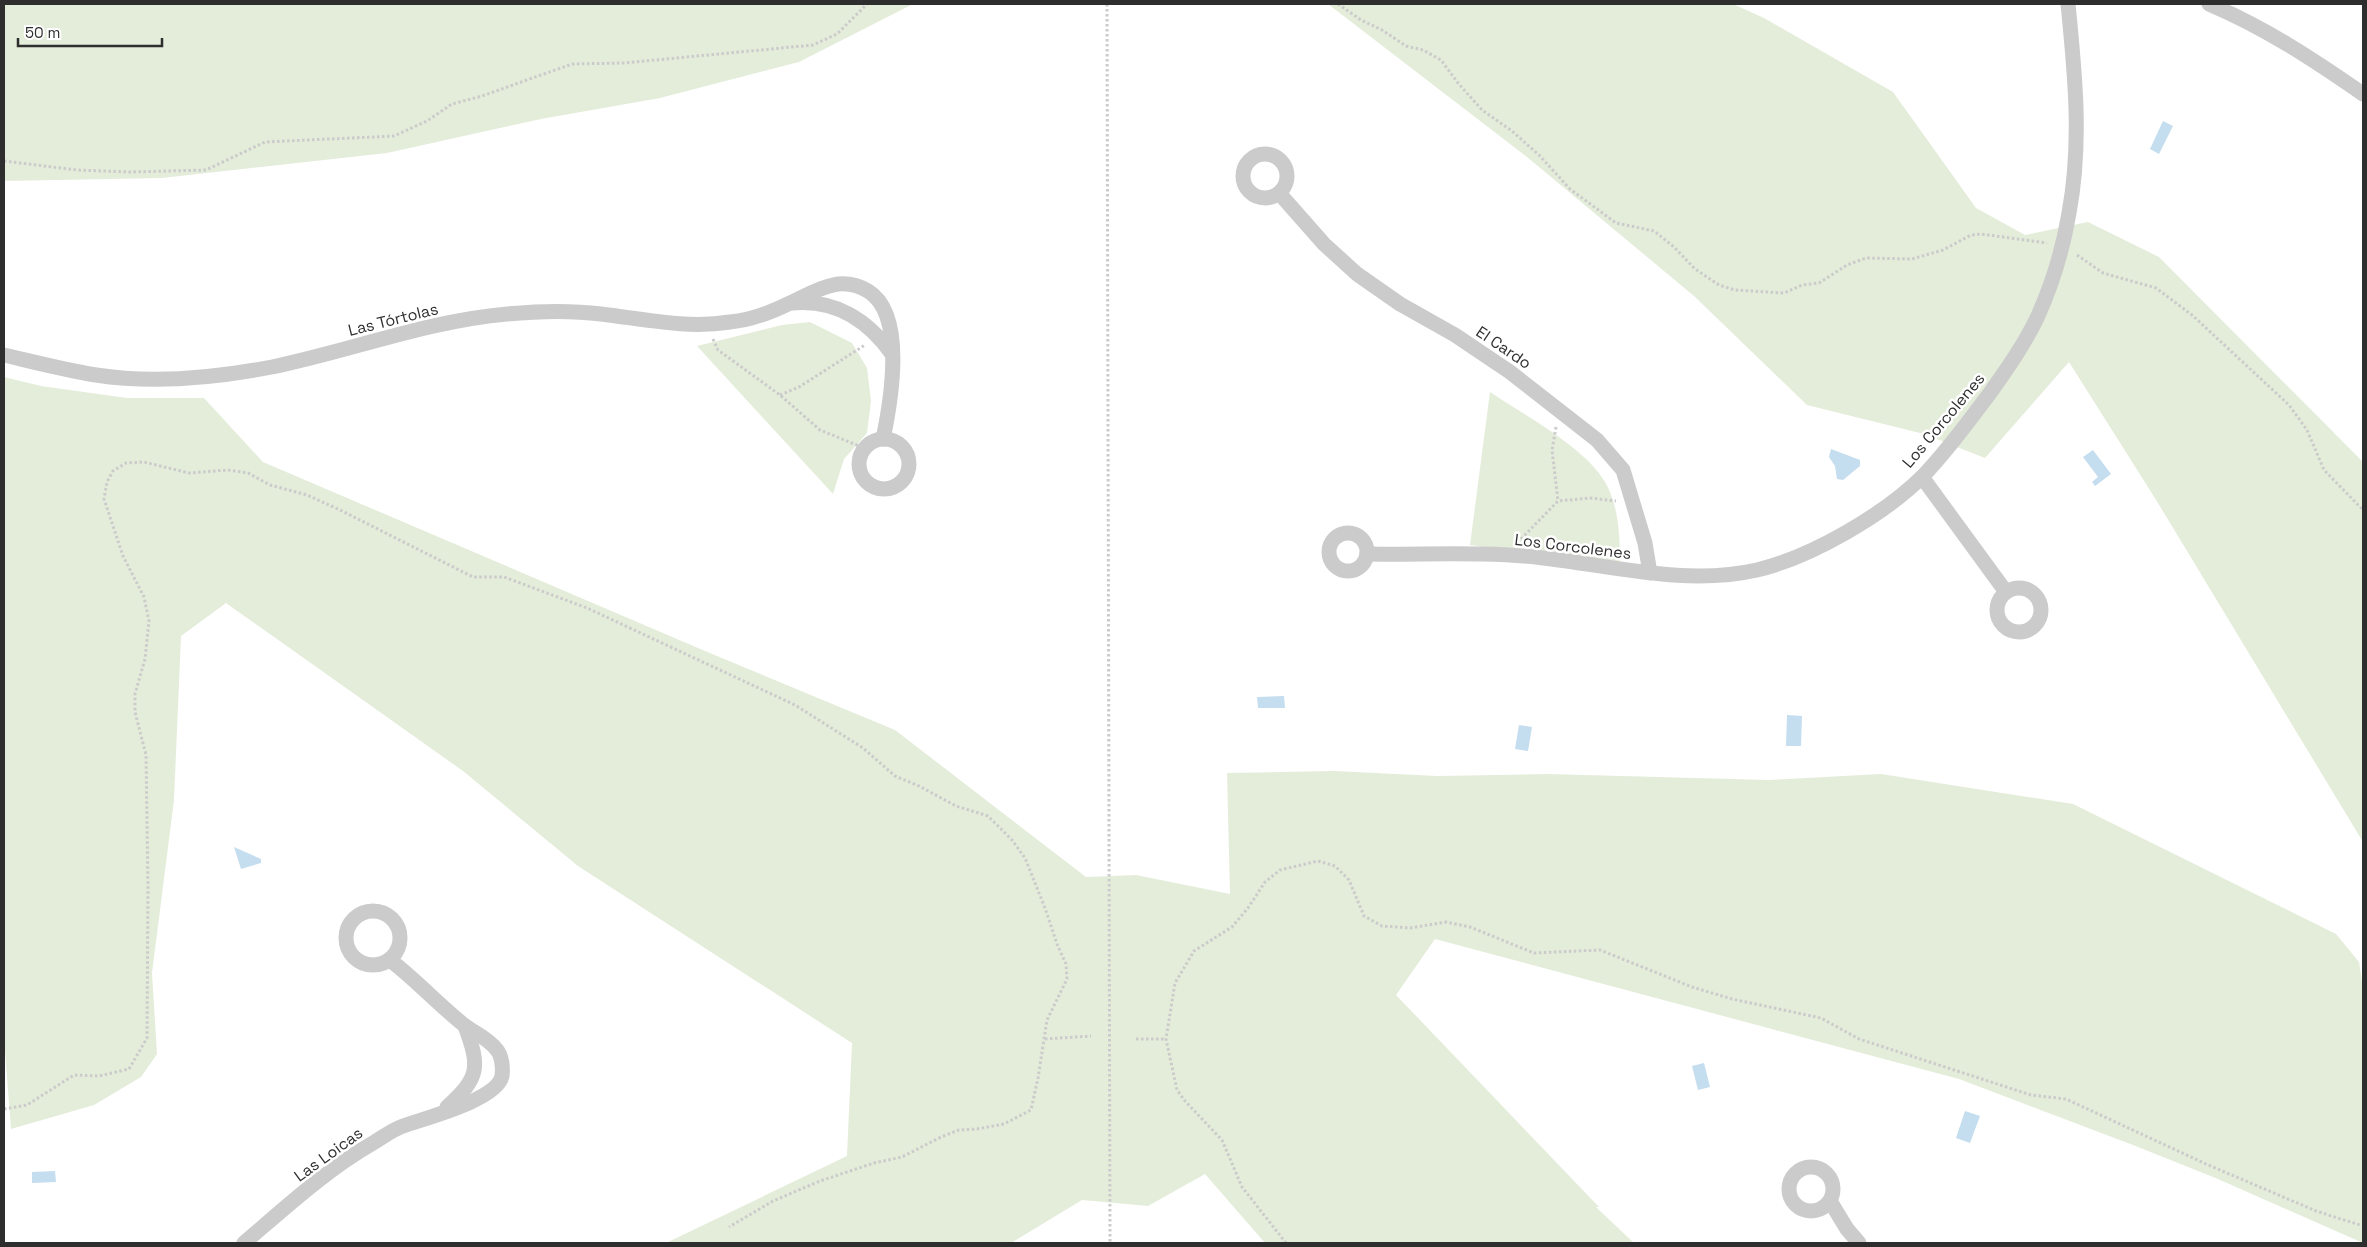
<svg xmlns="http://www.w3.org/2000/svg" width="2367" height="1247" viewBox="0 0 2367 1247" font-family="'Space Grotesk',sans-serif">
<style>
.green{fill:#e4edda}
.water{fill:#c4ddef}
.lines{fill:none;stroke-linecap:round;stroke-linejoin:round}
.path{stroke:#cbcbcb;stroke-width:3;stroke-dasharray:2.5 2.5;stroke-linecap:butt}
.minor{stroke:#cbcbcb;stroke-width:15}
.labels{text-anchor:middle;stroke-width:5;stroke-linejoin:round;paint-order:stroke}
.street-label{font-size:16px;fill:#2e2e2e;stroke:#fff}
</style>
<rect width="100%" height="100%" fill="#fff"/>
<g class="green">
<polygon points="4,4 913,4 799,62 660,98 541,119 387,153 162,178 4,181"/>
<polygon points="1328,4 1733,4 1764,18 1893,92 1976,208 2025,235 2088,222 2159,257 2363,462 2363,842 2158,503 2069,362 1985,458 1924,434 1807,405 1694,296 1527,157"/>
<polygon points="810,322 852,343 867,368 871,401 867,433 844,459 833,494 697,346 782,325"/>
<polygon points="4,377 41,386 127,398 204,398 263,462 705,651 895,730 1086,877 1136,875 1230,894 1227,773 1334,771 1437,776 1547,774 1769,780 1881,774 2073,804 2336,934 2359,962 2363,988 2363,1243 2218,1179 2133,1145 1959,1079 1435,939 1396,995 1599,1207 1596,1207 1598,1209 1634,1243 1265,1243 1205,1174 1148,1206 1082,1200 1011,1243 666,1243 847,1156 852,1043 578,866 463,771 226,603 181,636 174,800 152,973 157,1054 141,1077 94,1105 11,1129 4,1038"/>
<path d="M1490 392C1524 415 1585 447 1605 482 1619 506 1620 537 1620 564L1470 545Z"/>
</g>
<g class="water">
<polygon points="2163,121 2173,126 2159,154 2150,149"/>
<polygon points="1831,449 1860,460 1860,466 1843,480 1837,479 1835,466 1829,457"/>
<polygon points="2093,450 2111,474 2095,486 2092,482 2098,477 2083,457"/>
<polygon points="1284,696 1285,708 1258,708 1257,697"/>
<polygon points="1787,715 1802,716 1801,746 1786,746"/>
<polygon points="1519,725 1532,727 1528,751 1515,749"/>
<polygon points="234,847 261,859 261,863 241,869"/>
<polygon points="1704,1063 1710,1087 1698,1090 1692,1066"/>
<polygon points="1965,1111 1980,1116 1970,1143 1956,1138"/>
<polygon points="55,1171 56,1182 32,1183 32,1172"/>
</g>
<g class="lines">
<g class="path">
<polyline points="1107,4 1110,1243"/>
<polyline points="1338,4 1361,20 1382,30 1406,46 1423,50 1441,60 1458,83 1482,110 1512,131 1539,155 1570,189 1616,223 1654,231 1674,247 1695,269 1719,285 1735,290 1784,293 1802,285 1819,283 1847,265 1866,258 1912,259 1943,250 1971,235 1981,234 2047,243"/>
<polyline points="4,161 77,170 131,172 206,170 265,142 394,136 427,121 452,104 482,96 572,64 624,63 813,45 837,34 867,4"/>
<polyline points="2077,255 2103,273 2156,288 2192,315 2289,405 2307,430 2324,470 2363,510"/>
<polyline points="713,339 718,350 780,395 820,430 864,448"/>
<polyline points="780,395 799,387 865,345"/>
<polyline points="1556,427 1552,450 1558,501"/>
<polyline points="1521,539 1558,501 1590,498 1616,501"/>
<polyline points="1045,1039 1091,1036"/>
<polyline points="1136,1039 1166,1039"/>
<polyline points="4,1109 27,1105 74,1075 99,1076 129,1069 147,1038 148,887 146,755 135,712 135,694 145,659 149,621 144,597 123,556 104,499 107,482 113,471 126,463 144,462 189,473 228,470 248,473 270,485 307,495 340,510 473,577 504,577 587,608 795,705 863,748 895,776 919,786 956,806 988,816 1012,840 1025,858 1045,908 1057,944 1066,964 1067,979 1047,1020 1038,1078 1031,1110 1004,1124 977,1129 959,1130 941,1137 902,1157 874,1163 820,1181 773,1201 729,1227"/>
<polyline points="1286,1243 1242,1187 1222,1140 1185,1101 1177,1090 1166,1039 1175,983 1194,951 1232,927 1248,908 1265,882 1280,870 1318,861 1335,866 1349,880 1364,916 1382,926 1410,928 1446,922 1470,927 1534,953 1600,950 1692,987 1732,999 1821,1018 1859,1039 2031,1095 2066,1099 2206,1164 2316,1211 2363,1226"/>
</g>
<g class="minor">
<path d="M2209 4C2264 27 2314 60 2363 94"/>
<circle cx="1265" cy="176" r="22"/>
<polyline points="1279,193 1324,244 1357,274 1400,304 1455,335 1510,372 1597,440 1623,470 1645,543 1650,573"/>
<path d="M792 303C835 299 868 320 892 354"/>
<path d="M4 355C34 362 65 370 96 375 154 384 215 378 272 367 350 351 427 321 507 314 538 311 570 310 601 314 644 319 687 329 730 322 751 320 772 312 790 303 816 291 839 274 868 291 906 314 891 401 883 439"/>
<circle cx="884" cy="464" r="25"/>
<polyline points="1922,477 2006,592"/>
<circle cx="1348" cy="552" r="19"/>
<path d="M1367 554C1425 555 1485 551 1543 558 1614 566 1687 586 1757 570 1812 557 1885 514 1924 475 1948 450 1969 421 1990 393 2007 369 2024 345 2037 318 2052 285 2063 249 2069 213 2082 143 2075 74 2068 4"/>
<circle cx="2019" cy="610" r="22"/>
<circle cx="373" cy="938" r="27"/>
<path d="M447 1107C480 1077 480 1067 465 1026"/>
<circle cx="1811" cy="1189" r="22"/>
<polyline points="1830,1201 1847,1229 1859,1243"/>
<path d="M244 1243C285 1208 326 1170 373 1143 383 1137 392 1130 403 1126 425 1118 497 1100 502 1076 503 1068 502 1056 497 1050 488 1038 476 1034 464 1025 438 1004 416 980 390 960"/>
</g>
</g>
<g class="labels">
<g class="street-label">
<text transform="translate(393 319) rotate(-14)" y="6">Las Tórtolas</text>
<text transform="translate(1504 347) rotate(34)" y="6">El Cardo</text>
<text transform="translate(1943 420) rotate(-50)" y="6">Los Corcolenes</text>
<text transform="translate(1573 546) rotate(7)" y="6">Los Corcolenes</text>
<text transform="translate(328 1154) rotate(-36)" y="6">Las Loicas</text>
</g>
</g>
<rect width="2367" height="1247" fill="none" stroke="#2e2e2e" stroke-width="10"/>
<path d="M18 38v8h144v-8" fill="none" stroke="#2e2e2e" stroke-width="2.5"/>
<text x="25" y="38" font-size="15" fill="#2e2e2e" stroke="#ffffff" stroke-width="4" paint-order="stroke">50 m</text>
</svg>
